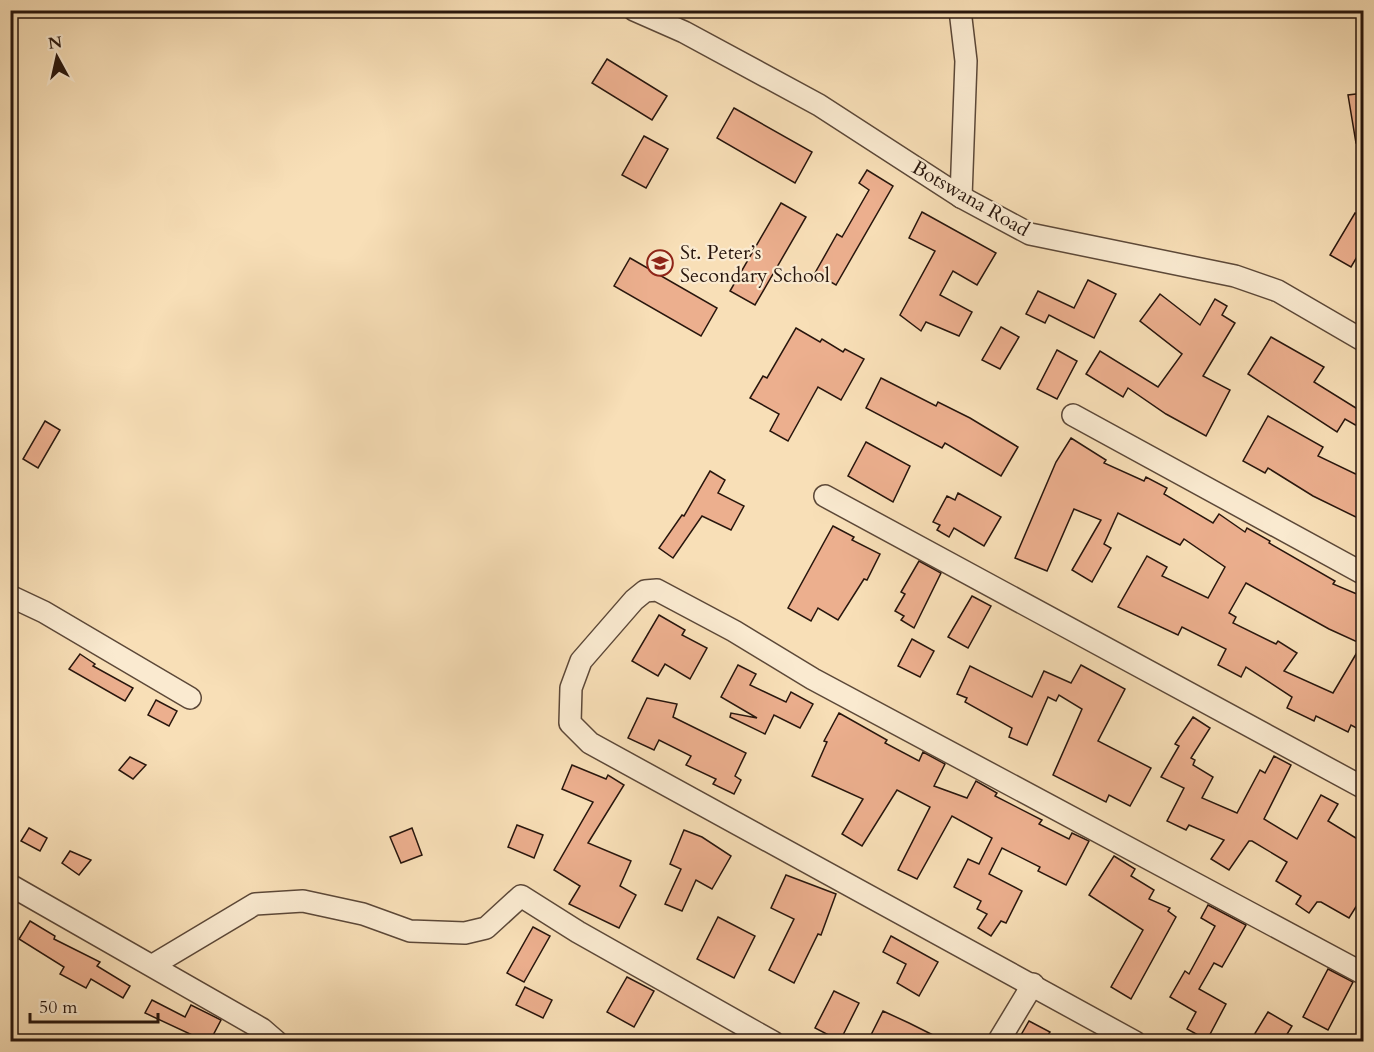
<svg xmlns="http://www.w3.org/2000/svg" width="1374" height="1052" viewBox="0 0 1374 1052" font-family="Cardo,serif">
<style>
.building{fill:#ecaf8e;stroke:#28160d;stroke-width:1.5;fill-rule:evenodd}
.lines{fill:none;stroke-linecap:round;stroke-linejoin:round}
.minor-casing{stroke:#5c4838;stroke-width:24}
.minor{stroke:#faead0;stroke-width:21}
.labels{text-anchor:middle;stroke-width:4.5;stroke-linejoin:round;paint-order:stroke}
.street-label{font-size:20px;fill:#28160d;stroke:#faead0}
.poi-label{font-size:20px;fill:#28160d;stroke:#faead0;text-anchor:start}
</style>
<rect width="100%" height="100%" fill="#f8dfb7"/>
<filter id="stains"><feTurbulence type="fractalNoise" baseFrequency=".00333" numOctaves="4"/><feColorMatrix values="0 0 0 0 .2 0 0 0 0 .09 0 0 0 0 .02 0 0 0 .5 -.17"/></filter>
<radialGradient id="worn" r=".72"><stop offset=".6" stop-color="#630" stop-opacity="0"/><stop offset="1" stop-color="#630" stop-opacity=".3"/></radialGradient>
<g class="building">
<polygon points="607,59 667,96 652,120 592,83"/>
<polygon points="1364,93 1364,142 1356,143 1348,95"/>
<polygon points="734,108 812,152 795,183 717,138"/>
<polygon points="644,136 668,149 646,188 622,175"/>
<polygon points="867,170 893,186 836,285 815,273 837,234 842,237 869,190 859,183"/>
<polygon points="781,203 806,217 755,305 730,291"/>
<polygon points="922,212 996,253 977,285 953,271 940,295 972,312 959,336 926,322 921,331 900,315 935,251 909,238"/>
<polygon points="1355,213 1364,218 1364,245 1351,267 1330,255"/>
<polygon points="630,258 717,308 701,336 614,286"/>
<polygon points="1088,280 1116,294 1094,338 1049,315 1045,323 1026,314 1038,291 1074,308"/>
<polygon points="1160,294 1200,325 1215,299 1227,306 1222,315 1235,323 1203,376 1230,390 1206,436 1166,414 1128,388 1123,397 1086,374 1100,351 1158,387 1182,354 1140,321"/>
<polygon points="1001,327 1019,337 1000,369 982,360"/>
<polygon points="796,328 820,342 822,339 843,352 845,349 864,359 841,400 818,387 788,441 770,431 779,414 750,398 763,376 767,378"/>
<polygon points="1271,337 1324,367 1314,382 1364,413 1364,430 1345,419 1337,432 1248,374"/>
<polygon points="1057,350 1077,361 1057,399 1037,389"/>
<polygon points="881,378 936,406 938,402 970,418 1018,447 1001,476 945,443 942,448 866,408"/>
<polygon points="1268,416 1323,447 1318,456 1364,478 1364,521 1313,496 1268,468 1265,473 1243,461"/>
<polygon points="45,421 60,430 38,468 23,459"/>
<path d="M1071 438 1106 460 1104 463 1144 481 1146 477 1167 488 1164 494 1213 523 1219 514 1245 532 1247 528 1270 541 1269 543 1335 581 1333 584 1364 597V732L1351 725 1348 732 1316 716 1314 721 1287 708 1292 697 1246 667 1241 677 1218 665 1226 649 1182 627 1178 635 1118 607 1147 556 1167 567 1162 576 1208 598 1225 567 1184 539 1180 545 1118 513 1104 544 1111 548 1092 582 1072 570 1101 520 1074 509 1047 571 1015 558 1056 462ZM1246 583 1329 629 1362 644 1333 693 1284 671 1297 653 1278 641 1276 644 1233 623 1236 617 1229 613Z"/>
<polygon points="866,442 910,466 893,502 848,476"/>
<polygon points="710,471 725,480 718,493 744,506 731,530 702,516 673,558 659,548 682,515 684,516"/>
<polygon points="958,493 1001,517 984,546 954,528 949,537 937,530 940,525 933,522 947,496 955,500"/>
<polygon points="833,526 854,537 852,540 880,554 867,580 864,579 838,620 818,608 811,621 788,608"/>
<polygon points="919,561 941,573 914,628 901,620 904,616 895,611 905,594 901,592"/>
<polygon points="972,596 991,606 968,648 948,637"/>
<polygon points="659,615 685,630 682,635 707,648 690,679 665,664 658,676 632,661"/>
<polygon points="912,639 934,651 920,677 898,666"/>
<polygon points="80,654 95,664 93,666 133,688 125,701 69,669"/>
<polygon points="738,665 756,674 750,685 786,702 791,692 813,704 800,728 774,715 765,734 730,717 731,713 757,718 721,697"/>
<polygon points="1081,665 1125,689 1098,741 1151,768 1130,806 1109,795 1106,802 1053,775 1082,709 1059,695 1056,701 1048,697 1027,745 1009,737 1012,728 965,702 967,698 957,694 970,666 1032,697 1044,671 1071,683"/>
<polygon points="647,698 677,704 673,717 746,753 735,776 741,780 734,794 713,784 716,779 686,765 691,756 659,740 654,750 628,738"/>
<polygon points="156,700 177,711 169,726 148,715"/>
<polygon points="839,713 887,740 885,743 919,761 923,752 945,764 934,786 967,798 976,781 997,793 995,796 1042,820 1039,824 1069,839 1072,833 1089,841 1066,885 1038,871 1040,867 1002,848 989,874 1022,891 1006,923 1001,921 991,936 978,928 987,914 977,909 981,901 954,887 968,859 979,864 992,838 952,816 917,879 898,870 930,807 897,790 862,846 842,834 863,799 812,776 827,742 824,741"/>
<polygon points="1193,717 1210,728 1191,758 1195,760 1193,765 1213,777 1202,798 1237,813 1260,770 1265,773 1274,756 1291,765 1264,819 1297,839 1321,795 1338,804 1328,821 1364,843 1364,894 1349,918 1321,902 1317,902 1309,913 1296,904 1301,896 1276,881 1287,862 1252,841 1249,841 1229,870 1211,859 1224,840 1189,825 1186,830 1167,821 1184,788 1161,777 1179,746 1175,744"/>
<polygon points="130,757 146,765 133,779 119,770"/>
<polygon points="572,765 606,779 608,775 624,785 588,843 631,861 620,886 636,895 619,928 569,904 580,886 554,870 593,802 562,789"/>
<polygon points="517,825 543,835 534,858 508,847"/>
<polygon points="29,828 47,838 40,851 21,841"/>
<polygon points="412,828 422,855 401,863 390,837"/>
<polygon points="684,830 702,837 731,856 712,889 696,880 682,911 665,904 681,869 670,864"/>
<polygon points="70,851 91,860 79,875 62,863"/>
<polygon points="1114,856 1135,869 1131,876 1154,890 1149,899 1170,908 1168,911 1176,917 1131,999 1111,987 1143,930 1089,895"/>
<polygon points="786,875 836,894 821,935 818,934 794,983 769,970 794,919 771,908"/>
<polygon points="1208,905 1246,925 1222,967 1214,963 1199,989 1226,1004 1207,1040 1187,1029 1196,1012 1170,997 1185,971 1189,974 1215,926 1201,918"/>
<polygon points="718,917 755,936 734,978 697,959"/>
<polygon points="30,921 55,936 54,939 100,962 97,966 130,986 123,998 91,979 86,988 60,974 64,967 19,939"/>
<polygon points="533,927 550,936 524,982 507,973"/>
<polygon points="891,936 938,962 919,996 897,983 906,964 883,952"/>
<polygon points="1328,969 1353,982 1328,1030 1303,1017"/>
<polygon points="627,977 654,991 634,1027 607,1012"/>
<polygon points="525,987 552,1000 543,1018 516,1005"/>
<polygon points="834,991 859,1003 840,1041 815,1028"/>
<polygon points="152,1000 185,1017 191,1005 221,1020 210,1041 205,1041 145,1013"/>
<polygon points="883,1011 909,1023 945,1041 878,1041 870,1037"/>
<polygon points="1268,1012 1292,1026 1283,1041 1265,1041 1254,1035"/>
<polygon points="1029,1021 1050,1032 1044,1041 1031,1041 1021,1035"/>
</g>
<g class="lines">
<g class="minor-casing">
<g id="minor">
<polyline points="634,10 684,32 819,105 961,197 1030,234 1235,276 1278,291 1364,341"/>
<polyline points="960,10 966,61 961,197"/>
<polyline points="1073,415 1364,574"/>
<polyline points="825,496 1364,788"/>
<polyline points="10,596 44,612 190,698"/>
<polyline points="10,885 262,1029 277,1042"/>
<polyline points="153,965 255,904 303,901 363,914 410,931 465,933 486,928 521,896 578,932 773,1042"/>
<polyline points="998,1042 1033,984"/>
<polyline points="1135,1042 590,743 570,723 571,688 581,661 634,600 645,591 657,590 734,631 813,679 1364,974"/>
</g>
</g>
<use href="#minor" class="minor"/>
</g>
<defs>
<g id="school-ring" transform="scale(1.35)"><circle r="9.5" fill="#faead0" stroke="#8f2418" stroke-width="1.5"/><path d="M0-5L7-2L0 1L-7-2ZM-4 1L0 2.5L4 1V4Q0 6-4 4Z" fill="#8f2418"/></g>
</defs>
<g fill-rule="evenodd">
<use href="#school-ring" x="660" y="263"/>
</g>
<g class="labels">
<g class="street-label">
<text transform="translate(971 198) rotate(30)" y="7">Botswana Road</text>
</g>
<g class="poi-label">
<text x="680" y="259">St. Peter’s<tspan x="680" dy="23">Secondary School</tspan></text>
</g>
</g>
<rect width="1374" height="1052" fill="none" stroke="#f8dfb7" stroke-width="36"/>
<rect x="12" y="12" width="1350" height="1028" fill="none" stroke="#28160d" stroke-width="3"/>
<rect x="18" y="18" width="1338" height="1016" fill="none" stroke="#28160d" stroke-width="1.5"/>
<g transform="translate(57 57) rotate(352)" stroke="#faead0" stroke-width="4.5" paint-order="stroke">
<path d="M0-4.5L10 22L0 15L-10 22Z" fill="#28160d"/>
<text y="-9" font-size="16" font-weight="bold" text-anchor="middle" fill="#28160d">N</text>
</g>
<path d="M30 1013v9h128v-9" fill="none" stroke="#28160d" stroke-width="3"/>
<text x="39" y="1013" font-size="18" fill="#28160d" stroke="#faead0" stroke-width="4.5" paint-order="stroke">50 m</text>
<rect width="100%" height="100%" filter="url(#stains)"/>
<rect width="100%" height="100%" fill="url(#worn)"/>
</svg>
